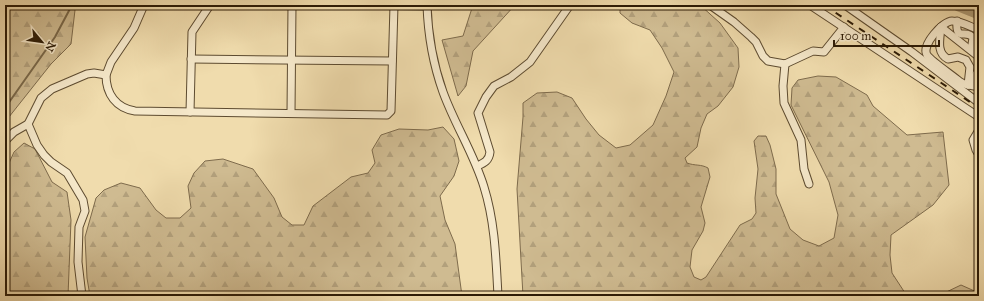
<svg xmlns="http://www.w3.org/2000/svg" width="984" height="301" viewBox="0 0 984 301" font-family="'IM FELL Great Primer',serif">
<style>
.forest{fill:url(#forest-firs);stroke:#7e6b4c}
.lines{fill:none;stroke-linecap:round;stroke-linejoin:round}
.stream{stroke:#796748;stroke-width:2}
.river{stroke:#ad9a74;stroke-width:13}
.minor-casing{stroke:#5d4b30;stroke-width:9}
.minor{stroke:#f5e8ca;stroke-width:7}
.rail{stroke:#2c1b06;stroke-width:2;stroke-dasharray:7 7;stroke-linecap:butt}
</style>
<defs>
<pattern id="forest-firs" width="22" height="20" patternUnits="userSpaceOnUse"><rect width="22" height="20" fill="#cfbb91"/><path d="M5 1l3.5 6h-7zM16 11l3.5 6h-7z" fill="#b2a07c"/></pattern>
</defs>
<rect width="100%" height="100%" fill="#f0dcad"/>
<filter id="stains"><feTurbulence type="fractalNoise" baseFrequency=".005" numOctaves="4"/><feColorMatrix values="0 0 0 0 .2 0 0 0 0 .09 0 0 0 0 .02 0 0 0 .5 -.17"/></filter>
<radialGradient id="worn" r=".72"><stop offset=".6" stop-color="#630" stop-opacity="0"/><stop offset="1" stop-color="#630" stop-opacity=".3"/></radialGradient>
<g class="forest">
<polygon points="5,5 75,5 75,10 71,44 51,64 5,122"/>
<polygon points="473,5 515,5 473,51 466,86 458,96 442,40 463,36"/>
<path d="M620 5H700L720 23 738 48 739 67 733 87 718 106 707 114 701 128 697 147 685 158 687 163C695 166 701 164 708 168L710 177 701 207 705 223 703 231 692 250 690 267 694 277 701 280 706 277 740 225 752 219 756 213 755 198 758 169 754 141 758 136H766L770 145 776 169V194L790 229 803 240 819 246 834 238 838 215 829 182 791 105 792 88 798 80 818 76 836 77 867 95 873 106 907 135 943 132 949 185 933 205 891 235 890 255 892 273 907 296H523L517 189 523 117V103L537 93 557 92 572 98 586 119 599 135 616 148 630 145 653 125 666 96 674 72 662 48 650 30 632 23 620 13Z"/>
<polygon points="443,127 454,139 459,161 454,176 440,196 445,220 455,244 462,296 90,296 87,278 85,237 96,198 104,190 121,183 140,188 156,210 166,218 180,218 191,208 188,186 194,173 205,161 223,159 253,169 274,198 282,217 292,225 304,225 313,206 351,177 368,173 375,163 372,150 381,135 399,129 428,130"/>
<polygon points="24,143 35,149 52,182 67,192 71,220 68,296 5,296 5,172 14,152"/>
<polygon points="961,285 979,293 979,296 938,296"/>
</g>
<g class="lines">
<polyline class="stream" points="5,108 55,37 72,5"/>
<polyline class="river" points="959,5 979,13"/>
<g class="minor-casing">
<g id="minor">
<polyline points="348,5 427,6"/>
<path d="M427 5C428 35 433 64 443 92 455 125 474 154 484 187 495 222 496 259 498 296"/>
<polyline points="710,5 734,22 751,37 756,42 763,56 768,61 785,64 813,51 824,52 844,27"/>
<polyline points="810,5 979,117"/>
<polyline points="845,5 912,52 979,103"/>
<path d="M957 21C955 43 967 28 973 38L972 44 979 49"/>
<path d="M941 27C940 39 936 53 948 59L958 57 966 60 970 67 968 85"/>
<polyline points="941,27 979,57"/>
<path d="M979 30C971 27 961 21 952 21 943 21 921 45 927 55 931 61 952 75 959 81L964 84 979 87"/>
<polyline points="191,59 392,61"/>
<polyline points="785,64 783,86 784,103 801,140 804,169 809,184"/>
<path d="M106 75C106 94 116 108 135 111L387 115 391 111 394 5"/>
<polyline points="968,85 979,70"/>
<polyline points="190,112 192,32 210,5"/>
<polyline points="291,113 292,5"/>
<polyline points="28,124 37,145 44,155 51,162 67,173 83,200 85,211 79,227 78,262 82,296"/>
<polyline points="979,130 973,140 976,150 979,155"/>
<polyline points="5,141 14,132 28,124 41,98 52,89 87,74 94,73 106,75 111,62 134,28 144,5"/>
<path d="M477 166C484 163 489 161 490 152L478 113 486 97 494 86 511 77 530 62 570 5"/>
</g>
</g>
<use href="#minor" class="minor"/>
<polyline class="rail" points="824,5 979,108"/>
</g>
<rect width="984" height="301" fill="none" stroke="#f0dcad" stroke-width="20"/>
<rect x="6" y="6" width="972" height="289" fill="none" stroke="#2c1b06" stroke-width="2"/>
<rect x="10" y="10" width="964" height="281" fill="none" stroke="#2c1b06"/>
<g transform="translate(42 42) rotate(119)" stroke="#f5e8ca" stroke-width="3" paint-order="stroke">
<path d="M0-3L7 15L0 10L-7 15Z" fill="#2c1b06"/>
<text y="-6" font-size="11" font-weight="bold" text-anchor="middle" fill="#2c1b06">N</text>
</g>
<path d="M834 40v6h105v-6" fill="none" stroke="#2c1b06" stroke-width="2"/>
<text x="840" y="40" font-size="12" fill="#2c1b06" stroke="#f5e8ca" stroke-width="3" paint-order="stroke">100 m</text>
<rect width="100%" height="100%" filter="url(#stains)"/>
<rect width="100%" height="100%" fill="url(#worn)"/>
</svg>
